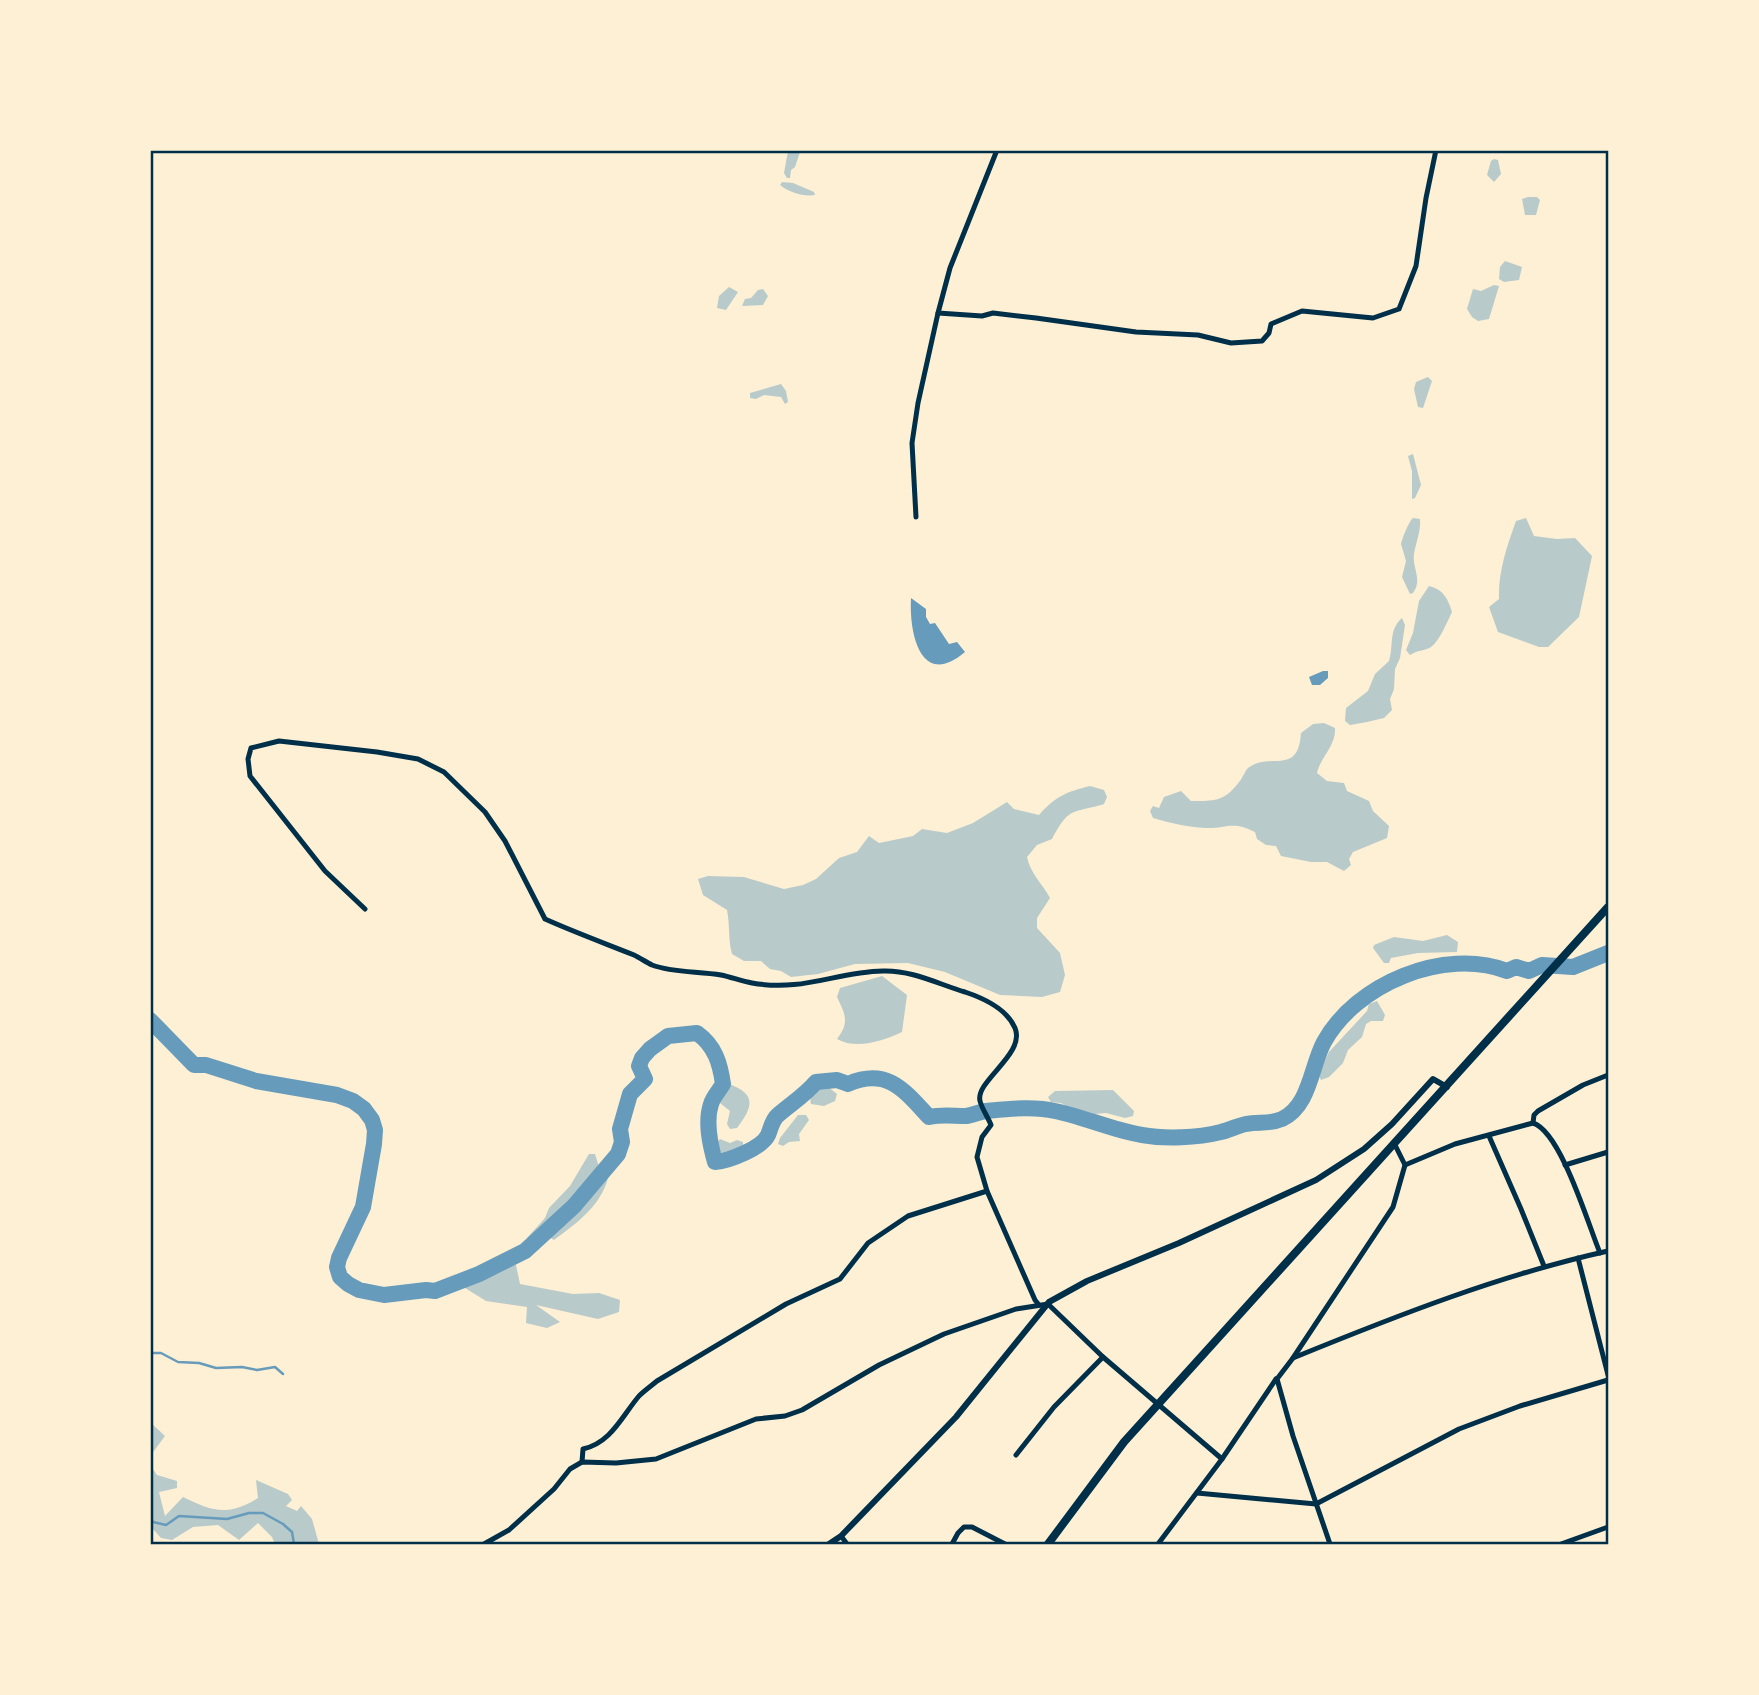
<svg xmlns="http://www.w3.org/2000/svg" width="1759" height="1695" viewBox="0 0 1759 1695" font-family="'Space Grotesk',sans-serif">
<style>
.green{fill:#b9caca}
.water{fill:#669bbc}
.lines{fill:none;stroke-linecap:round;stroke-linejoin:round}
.stream{stroke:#669bbc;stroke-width:2.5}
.river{stroke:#669bbc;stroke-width:16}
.minor{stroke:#003049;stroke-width:5}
.tertiary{stroke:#003049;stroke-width:6}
.primary{stroke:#003049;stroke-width:8}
.neatline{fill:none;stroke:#003049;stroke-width:2.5}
</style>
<rect width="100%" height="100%" fill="#fdf0d5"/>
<g class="green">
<polygon points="788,151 800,152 795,167 791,170 790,178 787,178 784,173"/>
<polygon points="1494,159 1498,160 1501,174 1494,182 1487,175 1491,161"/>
<path d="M782 182 793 183 814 192 815 195C803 197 789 192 780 185Z"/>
<polygon points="1528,197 1537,197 1540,200 1536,215 1525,215 1522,199"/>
<polygon points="1505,261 1522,267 1519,280 1504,282 1499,279 1500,267"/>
<polygon points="1494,285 1499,286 1489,319 1478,321 1472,317 1467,309 1473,289 1481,291"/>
<polygon points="729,287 738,292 726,310 717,308 719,296"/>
<polygon points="763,289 768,296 763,305 742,306 745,299 751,298 758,290"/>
<polygon points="1428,377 1432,381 1423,408 1418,407 1414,389 1416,382"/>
<polygon points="781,384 786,391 788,402 785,404 781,397 764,395 756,399 750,398 750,393"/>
<polygon points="1413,454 1421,485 1415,498 1412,499 1412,471 1408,456"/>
<path d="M1413 518 1420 519C1421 531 1416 542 1414 554 1412 568 1423 580 1413 593L1410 594 1402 577 1406 561 1401 544C1402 539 1409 521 1413 518Z"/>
<path d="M1526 518 1534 536 1557 539 1575 538 1592 556 1579 617 1548 647H1539L1498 632 1489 607 1499 599C1498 572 1507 546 1516 521Z"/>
<path d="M1429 586C1443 589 1448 599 1452 612 1447 622 1440 640 1431 647 1425 651 1417 650 1410 655L1406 650 1413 633 1419 601Z"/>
<path d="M1402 618 1405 625 1400 658 1395 669 1394 689 1390 699 1392 710 1384 718C1372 721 1362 723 1350 725L1345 721 1346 708 1368 691 1375 674 1389 661C1394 646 1388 630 1402 618Z"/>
<path d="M1324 723 1335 728C1336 746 1321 756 1317 773L1327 781 1344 783 1347 791 1369 801 1373 811 1389 826 1387 838 1353 852 1349 859 1351 865 1344 871 1327 862H1311L1281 856 1276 846 1266 845 1257 839 1255 832C1232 820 1226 829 1205 828 1188 827 1169 823 1153 818L1150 811 1153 806 1159 808 1164 797 1181 791 1191 801C1214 801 1224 802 1239 782 1242 779 1245 771 1248 768 1270 751 1298 777 1301 733L1313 724Z"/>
<path d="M1090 786 1104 790 1107 797 1104 804C1071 814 1070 806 1052 839L1037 845 1027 857C1030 873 1042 883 1050 898L1037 918V928L1060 953 1065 975 1060 992 1042 997 1000 995 945 972 908 963 855 964 818 974 791 977 781 971 770 969 761 961H744L732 954C728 939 730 925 727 910L703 895 698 879 708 876 744 877 784 889 803 885 816 879 839 858 857 852 869 836 879 843 913 836 922 829 947 833 973 823 1007 802 1014 809 1039 815C1056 796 1066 792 1090 786Z"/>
<polygon points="1447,935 1458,942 1457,952 1418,953 1391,958 1389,963 1384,963 1373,948 1374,945 1394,937 1423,941"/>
<path d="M882 976 907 995 902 1032C883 1041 856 1050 837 1039 850 1022 845 1014 837 997L840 988Z"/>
<polygon points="1377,1001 1385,1015 1383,1021 1371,1021 1366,1024 1362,1037 1348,1050 1343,1063 1329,1077 1321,1080 1318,1074 1329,1052 1367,1011 1369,1004"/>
<path d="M729 1084C757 1094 753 1107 737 1128L730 1129 727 1124 730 1111 720 1103Z"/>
<path d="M819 1086H827L837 1094 835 1101 824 1106 811 1104C809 1096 813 1092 819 1086Z"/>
<polygon points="1113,1090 1134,1111 1133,1116 1125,1118 1106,1113 1083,1115 1061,1103 1051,1102 1048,1097 1055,1091"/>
<polygon points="798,1115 806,1115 809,1120 799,1134 800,1141 789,1142 783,1146 778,1144 780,1138"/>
<polygon points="720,1139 730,1143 737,1140 743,1142 743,1149 726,1154 716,1151 714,1146"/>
<path d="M589 1154H595L599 1167 609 1172C605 1203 577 1223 554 1240L549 1237 550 1233 547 1227 529 1241 527 1238 545 1218 549 1208 570 1186Z"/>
<polygon points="516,1265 520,1284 573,1294 599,1293 620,1300 619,1312 598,1319 536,1305 560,1322 547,1328 526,1323 527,1307 486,1301 462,1286 497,1267"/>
<polygon points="151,1423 165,1436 151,1455"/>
<path d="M150 1465 157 1475 177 1481V1488L159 1492 165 1516 183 1497C212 1511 227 1517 258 1498L256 1480 288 1494 292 1500 286 1506 297 1511 301 1506 312 1519 319 1544H275L272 1537 258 1523 239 1540 218 1525 193 1527 172 1540 161 1538 151 1527Z"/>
</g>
<g class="water">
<path d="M911 598 926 609V617L930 624 935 623 949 644 957 642 965 652C920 690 909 632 911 598Z"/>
<polygon points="1323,671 1328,671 1328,678 1320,685 1312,685 1309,677"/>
</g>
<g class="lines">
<g class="stream">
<polyline points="150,1353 161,1353 178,1362 199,1363 216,1368 242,1367 257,1370 275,1367 283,1374"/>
<polyline points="150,1519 153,1522 166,1525 179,1516 227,1519 249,1513 263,1513 283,1524 292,1532 294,1544"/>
</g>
<path class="river" d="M150 1020 194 1065H206L256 1081 337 1095 353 1101 364 1109 372 1120 375 1130 374 1144 363 1207 339 1258 337 1267 340 1277 348 1284 359 1290 384 1295 426 1290 435 1291 479 1274 525 1251 574 1206 618 1154 622 1142 620 1129 630 1094 645 1079 639 1066 642 1058 650 1049 668 1036 697 1033C715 1046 720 1063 723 1084 719 1091 713 1097 711 1104 705 1122 710 1144 715 1162 729 1161 762 1148 768 1135 771 1128 772 1120 778 1115 792 1103 805 1095 816 1082L837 1080 848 1084C887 1067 904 1090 929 1117 942 1114 953 1116 966 1116 973 1115 979 1112 986 1111 1008 1109 1034 1106 1055 1111 1084 1117 1112 1130 1142 1135 1165 1139 1197 1138 1221 1132 1229 1130 1237 1126 1246 1124 1258 1121 1268 1125 1282 1119 1310 1106 1311 1066 1324 1042 1356 984 1444 947 1507 971L1516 967 1529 971 1542 965 1573 967 1608 953"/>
<g class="minor">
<polyline points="938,313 982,316 993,313 1036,318 1136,332 1198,335 1231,343 1262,341 1269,333 1271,324 1302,311 1373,318 1399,309 1416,266 1426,198 1436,150"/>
<polyline points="916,517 912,443 918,403 938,313 950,268 997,150"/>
<path d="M365 909 325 871 250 776 248 759 251 748 279 741 377 752 418 759 444 772 485 812 505 841 545 919C574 932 604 943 634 955 640 958 646 962 652 965 673 973 699 971 721 975 731 977 741 981 752 983 804 992 835 972 883 971 912 970 938 984 965 992 983 998 1007 1009 1015 1028 1026 1054 975 1081 980 1101 982 1109 988 1117 991 1125L982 1137 977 1157 987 1191 1035 1300 1039 1305"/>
<polyline points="1533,1123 1534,1115 1538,1111 1583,1085 1608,1075"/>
<polyline points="1489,1136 1521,1209 1544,1266"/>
<path d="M1405 1165 1455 1144 1533 1123C1561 1132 1588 1224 1600 1253"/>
<polyline points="1565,1165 1608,1152"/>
<polyline points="1578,1258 1608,1375"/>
<path d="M1293 1358C1396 1316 1500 1275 1608 1251"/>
<polyline points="1016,1455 1054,1407 1103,1357"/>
<path d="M582 1462 583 1449C611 1443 622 1416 639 1396 644 1391 651 1386 657 1381L786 1304 840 1279 868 1243 908 1216 987 1191"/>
<polyline points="1197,1493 1316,1504 1459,1429 1520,1406 1608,1380"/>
<polyline points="841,1536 847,1544"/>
<polyline points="484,1544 509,1530 554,1489 570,1469 582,1462 616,1463 656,1459 756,1419 785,1416 802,1410 879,1365 944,1334 1016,1309 1048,1304 1103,1357 1222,1459"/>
<polyline points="952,1544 958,1533 964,1527 972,1527 1005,1544"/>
<polyline points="1158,1544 1222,1459 1276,1379"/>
<polyline points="1330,1544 1293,1436 1277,1379 1293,1358 1393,1207 1405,1165 1395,1145"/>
<polyline points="1561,1544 1608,1527"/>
</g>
<polyline class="tertiary" points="829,1544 841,1536 956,1417 1049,1302 1087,1281 1179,1243 1316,1180 1364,1149 1392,1124 1433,1079 1447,1087"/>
<polyline class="primary" points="1048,1544 1124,1442 1608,907"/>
</g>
<rect width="1759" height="1695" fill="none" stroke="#fdf0d5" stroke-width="304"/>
<rect x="152" y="152" width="1455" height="1391" class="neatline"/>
</svg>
